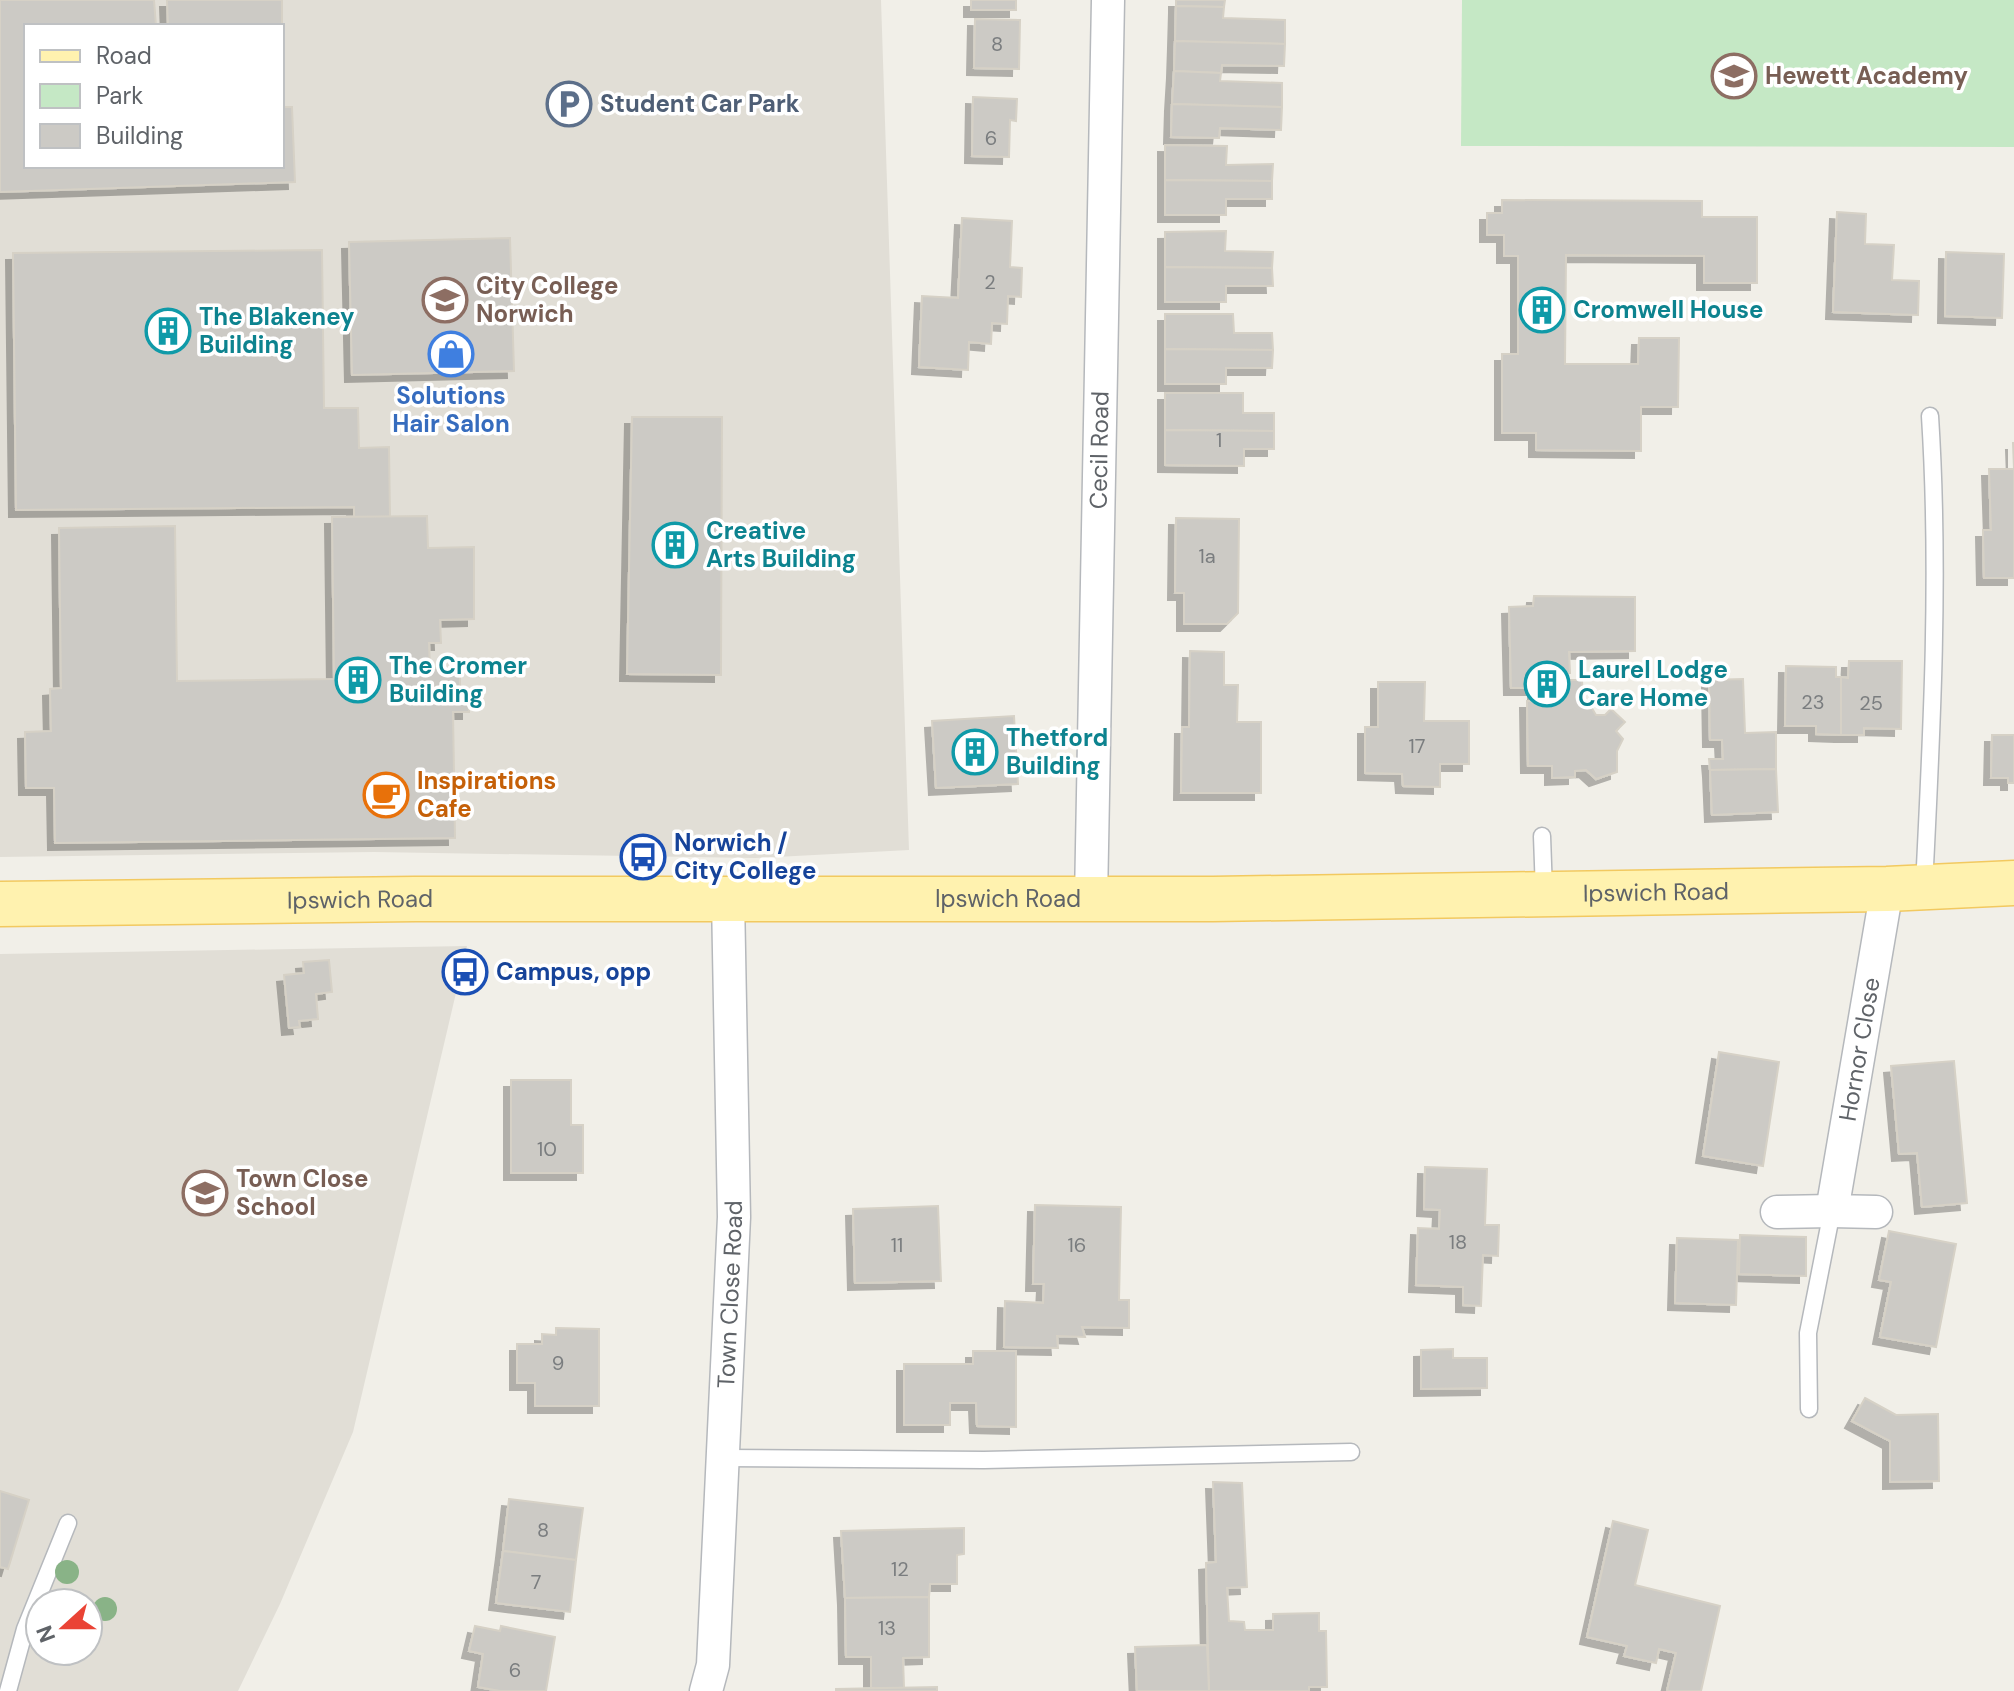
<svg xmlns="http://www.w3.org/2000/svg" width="2014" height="1691" viewBox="0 0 2014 1691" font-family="'DM Sans',sans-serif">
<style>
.education{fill:#e1ded6;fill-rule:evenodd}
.green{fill:#c5e8c5}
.building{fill:#cccac5;stroke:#d6d1c6;stroke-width:2;filter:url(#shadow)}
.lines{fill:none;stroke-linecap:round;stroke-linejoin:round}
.lane-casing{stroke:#b5b8bc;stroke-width:19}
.street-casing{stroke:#b5b8bc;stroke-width:35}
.primary-casing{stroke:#f2c960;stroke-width:47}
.lane{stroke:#fff;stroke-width:16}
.street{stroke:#fff;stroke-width:32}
.primary{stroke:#fff2af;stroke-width:44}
.tree{fill:#89b387}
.labels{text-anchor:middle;stroke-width:7;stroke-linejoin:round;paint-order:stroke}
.number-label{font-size:20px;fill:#7a7d7f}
.education-label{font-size:24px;font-weight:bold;fill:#785e54;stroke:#fff;text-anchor:start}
.service-label{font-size:24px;font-weight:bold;fill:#4e5e75;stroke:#fff;text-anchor:start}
.culture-label{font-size:24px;font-weight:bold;fill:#0d838f;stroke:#fff;text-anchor:start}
.shop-label{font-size:24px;font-weight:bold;fill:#366cbe;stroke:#fff}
.street-label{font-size:24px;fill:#5f6368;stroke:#fff}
.food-label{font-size:24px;font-weight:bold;fill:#c56008;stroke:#fff;text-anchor:start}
.transit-label{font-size:24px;font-weight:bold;fill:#164399;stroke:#fff;text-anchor:start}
</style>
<defs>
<filter id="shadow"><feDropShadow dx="-7" dy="7" stdDeviation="0" flood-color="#0004"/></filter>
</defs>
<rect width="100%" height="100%" fill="#f1efe8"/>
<g class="education">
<path d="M0 0H881L909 850 755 858 374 852 0 857ZM26 26H282V166H26Z"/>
<path d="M467 946 353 1432 280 1604 238 1691H0V954ZM40 1603H88V1651H40Z"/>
</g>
<polygon class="green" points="1462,0 2014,0 2014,147 1461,146"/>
<g class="building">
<polygon points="0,0 154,0 156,26 26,26 26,166 282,166 282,107 292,107 295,182 0,192"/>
<polygon points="167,0 282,0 282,53 282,26 168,26"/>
<rect x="971" y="0" width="45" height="10"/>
<polygon points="1176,0 1225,0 1224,7 1176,6"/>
<polygon points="1176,6 1224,7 1223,18 1285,20 1285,44 1175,41"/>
<polygon points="975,19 1020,20 1019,69 974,68"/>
<polygon points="1175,41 1285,44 1284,66 1222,65 1221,73 1174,71"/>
<polygon points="1174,71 1221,73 1220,81 1282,83 1282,107 1172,104"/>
<polygon points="973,97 1017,99 1016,121 1010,120 1009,157 972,156"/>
<polygon points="1172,104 1282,107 1281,130 1220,128 1219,138 1171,137"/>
<polygon points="1165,145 1227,146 1226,165 1273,164 1272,181 1165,180"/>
<polygon points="1165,180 1272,181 1272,199 1226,199 1226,215 1165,215"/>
<polygon points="1502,200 1702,201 1702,217 1757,217 1757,283 1704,283 1704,256 1566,255 1565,364 1638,364 1639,338 1679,338 1678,407 1641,407 1641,451 1536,450 1536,433 1502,433 1502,354 1518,354 1518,256 1504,256 1504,235 1487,235 1487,213 1502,213"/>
<polygon points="1837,212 1866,214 1865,244 1894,245 1892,280 1919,281 1918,315 1833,312"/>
<polygon points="962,218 1012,221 1010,267 1022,268 1021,297 1008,296 1007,324 992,323 991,344 969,342 968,370 919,367 922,296 958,298"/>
<polygon points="1226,231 1225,251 1273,252 1272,268 1165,267 1165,232"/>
<polygon points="510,238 514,371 352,375 349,242"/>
<polygon points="322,250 324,408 358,408 359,448 389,447 390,517 354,517 354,507 16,510 13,253"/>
<polygon points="1946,252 2004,254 2002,318 1945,316"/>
<polygon points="1165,267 1272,268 1273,286 1226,286 1226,302 1165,302"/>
<polygon points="1165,314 1233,314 1234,333 1272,333 1273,350 1165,349"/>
<polygon points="1165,349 1273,350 1272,368 1226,368 1226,384 1165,384"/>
<polygon points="1165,393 1243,393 1243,413 1274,413 1274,431 1165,430"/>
<polygon points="632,417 722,417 721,675 627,674"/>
<polygon points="1165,430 1274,431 1274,449 1244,449 1244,466 1165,465"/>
<polygon points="2013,443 2014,443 2014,578 1984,578 1983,530 1991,530 1989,469 2014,469"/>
<polygon points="427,516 428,548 474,547 474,619 440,620 441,643 429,643 430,668 460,668 460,697 469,697 469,712 453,712 455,838 55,843 54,788 26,788 25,732 51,731 50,689 61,688 59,528 175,526 177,681 334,679 332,517"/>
<polygon points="1176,518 1239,519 1238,613 1227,624 1184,624 1184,593 1175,593"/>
<polygon points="1534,596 1635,597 1635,651 1569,652 1570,673 1564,673 1564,680 1582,680 1583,701 1590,705 1596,715 1605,715 1611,709 1625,722 1616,731 1623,739 1617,751 1617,772 1596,779 1586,770 1575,771 1575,777 1552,778 1552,766 1528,766 1527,701 1544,701 1543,696 1535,696 1535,688 1511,688 1509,607 1533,606"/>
<polygon points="1190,651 1224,652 1224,685 1238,685 1237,722 1261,722 1261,793 1181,793 1182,727 1189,727"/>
<polygon points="1849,661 1902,661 1901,729 1864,728 1864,735 1841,735 1841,677 1848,678"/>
<polygon points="1786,666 1836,667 1836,677 1841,677 1841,735 1816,734 1816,726 1785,726"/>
<polygon points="1743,679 1745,733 1776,732 1776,769 1710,770 1709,759 1723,759 1722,740 1710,740 1709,680"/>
<polygon points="1378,682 1425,682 1424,721 1469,721 1469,764 1440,764 1440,787 1403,786 1402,774 1365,773 1365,727 1378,727"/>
<polygon points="1014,716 1018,784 936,788 932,721"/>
<polygon points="1992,735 2014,735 2014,783 2008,783 2008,778 1991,778"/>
<polygon points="1776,769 1778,812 1712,815 1710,770"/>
<polygon points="329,960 332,992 316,994 318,1019 299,1021 300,1027 289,1028 284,975 304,973 303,962"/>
<polygon points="1719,1052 1779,1062 1763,1166 1703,1156"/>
<polygon points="1954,1061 1967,1203 1922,1207 1917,1153 1899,1154 1891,1066"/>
<polygon points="511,1080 571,1080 571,1125 583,1125 583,1173 511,1173"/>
<polygon points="1425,1167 1487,1169 1485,1225 1499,1225 1498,1256 1483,1255 1481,1306 1463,1305 1463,1287 1416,1285 1418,1228 1439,1229 1440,1210 1424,1209"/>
<polygon points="1035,1205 1121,1207 1119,1300 1129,1300 1129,1328 1082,1327 1085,1337 1057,1336 1058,1348 1004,1347 1005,1301 1043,1303 1044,1284 1033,1284"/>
<polygon points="938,1206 941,1281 855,1283 853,1209"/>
<polygon points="1889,1231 1956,1244 1936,1347 1880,1337 1891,1282 1879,1280"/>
<polygon points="1740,1235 1806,1237 1806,1276 1739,1274"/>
<polygon points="1677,1238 1738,1240 1736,1305 1675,1303"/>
<polygon points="556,1328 599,1329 599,1406 535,1406 535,1383 517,1383 517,1344 542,1344 542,1334 556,1335"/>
<polygon points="1453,1349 1453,1358 1487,1358 1487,1388 1421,1389 1421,1350"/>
<polygon points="973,1351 1016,1351 1016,1427 977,1426 976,1403 950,1403 950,1425 904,1425 904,1364 973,1364"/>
<polygon points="1865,1398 1896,1415 1938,1414 1939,1481 1890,1482 1890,1441 1852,1421"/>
<polygon points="1213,1482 1242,1483 1247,1587 1227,1588 1229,1621 1244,1622 1245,1630 1273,1630 1273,1614 1319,1613 1319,1631 1326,1631 1327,1687 1309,1687 1309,1691 1209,1691 1206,1563 1216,1562"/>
<polygon points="0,1491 29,1500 8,1569 0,1567"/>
<polygon points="509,1499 583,1508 576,1560 503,1551"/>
<polygon points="1613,1521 1648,1530 1635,1585 1720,1606 1701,1691 1667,1691 1676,1653 1659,1649 1656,1663 1624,1656 1627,1646 1587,1637"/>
<polygon points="964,1528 964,1554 957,1555 957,1584 930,1584 929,1597 845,1598 841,1531"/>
<polygon points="503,1551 576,1560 570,1612 496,1603"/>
<polygon points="929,1597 929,1657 903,1658 904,1688 871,1688 871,1657 846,1657 845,1598"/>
<polygon points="475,1626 500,1631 501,1626 555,1637 546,1691 500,1691 478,1687 483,1654 469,1651"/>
<polygon points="1207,1645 1209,1691 1137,1691 1135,1647"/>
<polygon points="937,1687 937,1691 836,1691 836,1689"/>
</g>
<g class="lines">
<g class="lane-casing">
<g id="lane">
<polyline points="1542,836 1544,892"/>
<path d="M1924 886C1932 729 1940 572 1930 416"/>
<polyline points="1809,1409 1808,1333 1832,1211"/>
<polyline points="723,1458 984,1460 1351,1452"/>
<polyline points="8,1691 25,1629 68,1523"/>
</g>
</g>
<g class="street-casing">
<g id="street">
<path id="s1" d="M1091 900 1108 0"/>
<polyline points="1777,1212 1832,1211"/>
<path id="s2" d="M1876 1212 1832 1211 1887 889"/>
<path id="s3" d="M706 1691 713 1665 734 1217 728 898"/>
</g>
</g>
<g class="primary-casing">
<g id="primary">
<path id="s4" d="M0 904 415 899H1213L1887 889 2014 883"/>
</g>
</g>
<use href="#lane" class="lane"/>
<use href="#street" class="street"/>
<use href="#primary" class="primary"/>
</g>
<g class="tree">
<circle cx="67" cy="1572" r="12"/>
<circle cx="105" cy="1609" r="12"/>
</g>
<defs>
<g id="school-ring" transform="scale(2.3)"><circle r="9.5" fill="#fff" stroke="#8d6e63" stroke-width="1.5"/><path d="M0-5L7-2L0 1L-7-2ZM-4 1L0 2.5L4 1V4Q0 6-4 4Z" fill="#8d6e63"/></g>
<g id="parking-ring" transform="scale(2.3)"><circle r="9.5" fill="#fff" stroke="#5c6f8a" stroke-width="1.5"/><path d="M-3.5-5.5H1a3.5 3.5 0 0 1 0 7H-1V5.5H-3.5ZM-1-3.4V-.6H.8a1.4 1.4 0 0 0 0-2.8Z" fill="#5c6f8a"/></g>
<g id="university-ring" transform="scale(2.3)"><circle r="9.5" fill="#fff" stroke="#8d6e63" stroke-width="1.5"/><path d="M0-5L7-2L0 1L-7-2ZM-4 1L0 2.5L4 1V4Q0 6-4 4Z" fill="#8d6e63"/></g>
<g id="building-ring" transform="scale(2.3)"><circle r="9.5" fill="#fff" stroke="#0f9aa8" stroke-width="1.5"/><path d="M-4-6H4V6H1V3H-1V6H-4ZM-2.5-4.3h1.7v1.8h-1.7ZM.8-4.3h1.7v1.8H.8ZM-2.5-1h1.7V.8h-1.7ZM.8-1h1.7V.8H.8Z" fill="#0f9aa8"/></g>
<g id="shop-ring" transform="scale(2.3)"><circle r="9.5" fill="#fff" stroke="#3f7fe0" stroke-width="1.5"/><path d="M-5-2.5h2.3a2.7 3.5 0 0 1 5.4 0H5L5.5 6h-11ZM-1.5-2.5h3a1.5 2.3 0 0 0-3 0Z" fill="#3f7fe0"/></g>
<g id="cafe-ring" transform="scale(2.3)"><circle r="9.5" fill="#fff" stroke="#e8710a" stroke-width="1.5"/><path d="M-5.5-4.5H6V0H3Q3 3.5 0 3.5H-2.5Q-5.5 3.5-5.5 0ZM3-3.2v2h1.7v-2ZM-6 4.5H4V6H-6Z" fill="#e8710a"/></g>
<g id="bus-ring" transform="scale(2.3)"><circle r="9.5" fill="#fff" stroke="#1a4fb4" stroke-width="1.5"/><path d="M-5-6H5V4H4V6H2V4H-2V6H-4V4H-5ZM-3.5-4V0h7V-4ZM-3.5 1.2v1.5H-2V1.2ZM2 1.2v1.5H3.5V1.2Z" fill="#1a4fb4"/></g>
</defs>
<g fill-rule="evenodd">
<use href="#school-ring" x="1734" y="76"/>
<use href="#parking-ring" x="569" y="104"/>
<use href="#university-ring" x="445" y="300"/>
<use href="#building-ring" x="1542" y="310"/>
<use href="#building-ring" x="168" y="331"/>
<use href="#shop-ring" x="451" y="354"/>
<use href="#building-ring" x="675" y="545"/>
<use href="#building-ring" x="358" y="680"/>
<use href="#building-ring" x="1547" y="684"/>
<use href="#building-ring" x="975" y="752"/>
<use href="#cafe-ring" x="386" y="795"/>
<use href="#bus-ring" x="643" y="857"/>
<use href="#bus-ring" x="465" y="972"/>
<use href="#school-ring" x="205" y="1193"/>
</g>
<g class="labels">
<g class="number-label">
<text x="997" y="51">8</text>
<text x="991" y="145">6</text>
<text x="990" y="289">2</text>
<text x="1219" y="447">1</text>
<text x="1207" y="563">1a</text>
<text x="1813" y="709">23</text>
<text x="1871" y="710">25</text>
<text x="1417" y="753">17</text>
<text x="547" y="1156">10</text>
<text x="1458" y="1249">18</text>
<text x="897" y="1252">11</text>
<text x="1077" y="1252">16</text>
<text x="558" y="1370">9</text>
<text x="543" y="1537">8</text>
<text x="900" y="1576">12</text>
<text x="536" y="1589">7</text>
<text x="887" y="1635">13</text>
<text x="515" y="1677">6</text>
</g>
<g class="education-label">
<text x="1765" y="84">Hewett Academy</text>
<text x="476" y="294">City College<tspan x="476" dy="28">Norwich</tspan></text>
<text x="236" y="1187">Town Close<tspan x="236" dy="28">School</tspan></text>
</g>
<g class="service-label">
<text x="600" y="112">Student Car Park</text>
</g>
<g class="culture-label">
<text x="1573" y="318">Cromwell House</text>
<text x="199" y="325">The Blakeney<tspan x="199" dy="28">Building</tspan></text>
<text x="706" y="539">Creative<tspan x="706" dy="28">Arts Building</tspan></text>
<text x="389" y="674">The Cromer<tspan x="389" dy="28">Building</tspan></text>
<text x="1578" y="678">Laurel Lodge<tspan x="1578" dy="28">Care Home</tspan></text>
<text x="1006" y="746">Thetford<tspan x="1006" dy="28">Building</tspan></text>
</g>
<g class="shop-label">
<text x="451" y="404">Solutions<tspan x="451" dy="28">Hair Salon</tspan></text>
</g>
<g class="street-label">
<text dy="8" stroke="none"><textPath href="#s1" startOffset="450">Cecil Road</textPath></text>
<text dy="8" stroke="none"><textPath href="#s4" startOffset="1656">Ipswich Road</textPath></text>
<text dy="8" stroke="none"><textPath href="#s4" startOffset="1008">Ipswich Road</textPath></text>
<text dy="8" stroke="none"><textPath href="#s4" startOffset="360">Ipswich Road</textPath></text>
<text dy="8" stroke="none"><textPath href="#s2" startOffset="208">Hornor Close</textPath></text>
<text dy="8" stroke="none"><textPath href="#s3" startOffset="398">Town Close Road</textPath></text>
</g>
<g class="food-label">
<text x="417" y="789">Inspirations<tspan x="417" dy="28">Cafe</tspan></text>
</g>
<g class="transit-label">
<text x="674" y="851">Norwich /<tspan x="674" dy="28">City College</tspan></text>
<text x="496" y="980">Campus, opp</text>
</g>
</g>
<rect x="24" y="24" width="260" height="144" fill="#ffffff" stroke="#bfc1c3" stroke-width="2"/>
<rect x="40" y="50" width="40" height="12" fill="#fff2af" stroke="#bfc1c3" stroke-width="2"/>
<text x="96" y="64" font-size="24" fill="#5f6368">Road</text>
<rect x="40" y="84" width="40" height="24" fill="#c5e8c5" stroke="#bfc1c3" stroke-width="2"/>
<text x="96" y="104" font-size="24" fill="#5f6368">Park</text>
<rect x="40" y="124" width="40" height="24" fill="#cccac5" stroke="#bfc1c3" stroke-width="2"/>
<text x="96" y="144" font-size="24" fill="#5f6368">Building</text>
<g transform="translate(64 1627) rotate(249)"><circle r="38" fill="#ffffff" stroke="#bfc1c3" stroke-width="2"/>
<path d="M0-6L14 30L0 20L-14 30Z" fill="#ea4335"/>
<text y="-12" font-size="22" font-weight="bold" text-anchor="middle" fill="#5f6368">N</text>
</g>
</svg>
